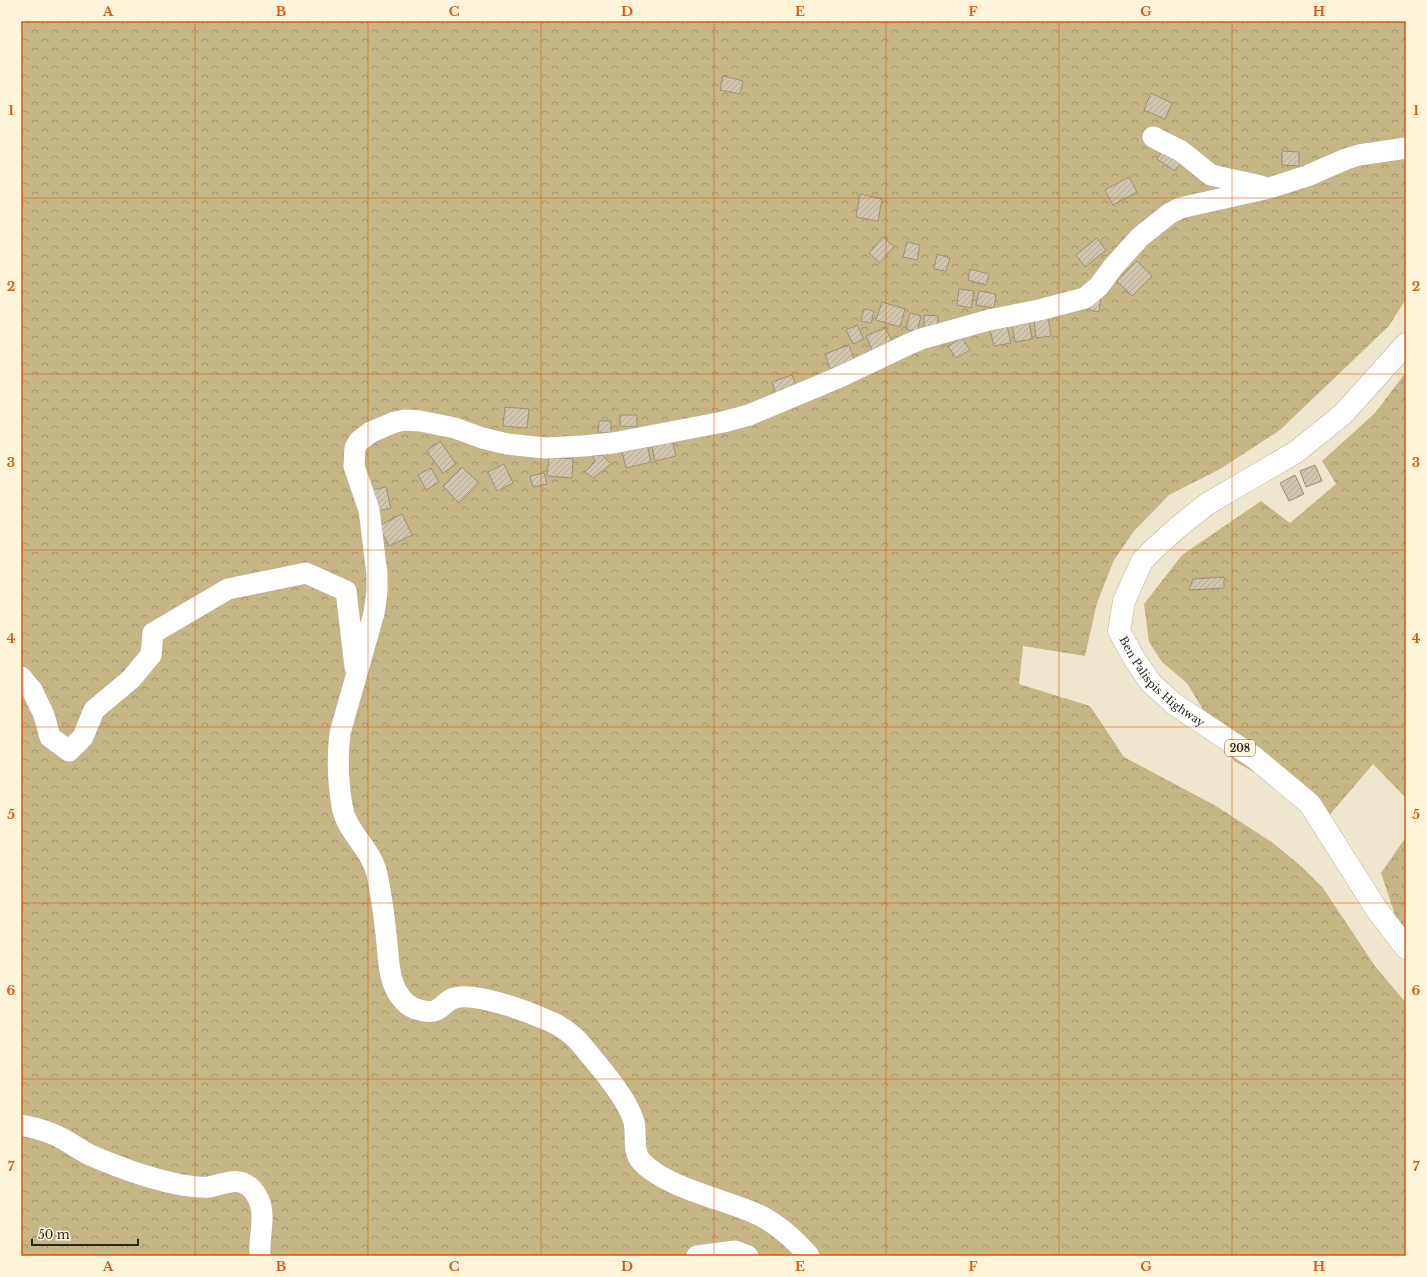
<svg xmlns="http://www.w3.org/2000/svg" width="1427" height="1277" viewBox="0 0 1427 1277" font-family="'Libre Baskerville',serif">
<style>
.forest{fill:url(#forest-crowns)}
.building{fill:url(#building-hatch);stroke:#999179}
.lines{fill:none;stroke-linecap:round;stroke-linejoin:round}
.minor-casing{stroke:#bab299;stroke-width:22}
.major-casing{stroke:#bab299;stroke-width:23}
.minor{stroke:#fff;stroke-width:21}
.major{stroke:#fff;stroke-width:22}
.grid{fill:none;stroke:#de560d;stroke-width:1;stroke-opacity:0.55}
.labels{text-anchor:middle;stroke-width:4;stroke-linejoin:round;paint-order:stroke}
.shield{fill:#fdf4da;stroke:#696456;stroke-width:1}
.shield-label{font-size:10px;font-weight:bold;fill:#2a271d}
.street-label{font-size:11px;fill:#2a271d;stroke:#fdf4da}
.neatline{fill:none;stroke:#de560d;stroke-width:1.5}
.grid-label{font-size:13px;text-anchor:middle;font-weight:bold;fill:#de560d}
</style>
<defs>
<pattern id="forest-crowns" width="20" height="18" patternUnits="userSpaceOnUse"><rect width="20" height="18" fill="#c6b585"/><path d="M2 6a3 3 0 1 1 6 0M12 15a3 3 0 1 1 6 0" fill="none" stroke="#a1936c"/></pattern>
<pattern id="building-hatch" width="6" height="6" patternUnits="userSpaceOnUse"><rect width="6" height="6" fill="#cfc6ad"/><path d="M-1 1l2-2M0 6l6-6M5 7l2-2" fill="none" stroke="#b2aa94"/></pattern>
</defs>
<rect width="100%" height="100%" fill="#efe7cd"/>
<g class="forest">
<polygon points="21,21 1406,21 1406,299 1389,326 1280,430 1220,469 1169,495 1134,531 1114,560 1097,603 1085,656 1023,646 1019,684 1090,706 1124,757 1216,806 1273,843 1302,867 1323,888 1375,966 1406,1003 1406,1256 21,1256"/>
<polygon points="1406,372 1406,798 1373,764 1328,817 1284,789 1234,761 1187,683 1162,662 1149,642 1144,604 1182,555 1261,501 1290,523 1336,484 1322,461 1375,413"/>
<polygon points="1406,837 1406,933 1399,927 1381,873"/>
</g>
<g class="building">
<polygon points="723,76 743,81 740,94 720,90"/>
<polygon points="1151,93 1172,103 1165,119 1144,110"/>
<polygon points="1163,150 1181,162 1175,171 1157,159"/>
<polygon points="1282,151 1299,152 1299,166 1282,165"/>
<polygon points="1129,177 1137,192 1113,205 1105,190"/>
<polygon points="860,194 882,199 878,221 856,217"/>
<polygon points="883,237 894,247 880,263 869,253"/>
<polygon points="1097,238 1106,250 1085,267 1076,255"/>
<polygon points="907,242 920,245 917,260 903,257"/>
<polygon points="937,254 950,258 946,271 934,269"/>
<polygon points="1137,261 1152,276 1132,296 1117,281"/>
<polygon points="970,269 989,274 986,285 968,280"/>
<polygon points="959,289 974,291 971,308 957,305"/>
<polygon points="979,291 996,294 994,308 976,305"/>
<polygon points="1101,299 1099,312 1089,310 1090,301"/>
<polygon points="882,302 905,309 900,327 876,320"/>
<polygon points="864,309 874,311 871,323 861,321"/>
<polygon points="910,313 921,316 917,332 906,329"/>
<polygon points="924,315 938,316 937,329 924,328"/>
<polygon points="1048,317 1051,336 1036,338 1034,319"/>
<polygon points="1029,321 1032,339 1015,342 1012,324"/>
<polygon points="857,325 864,339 853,344 846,330"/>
<polygon points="1007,326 1011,343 994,346 990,330"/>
<polygon points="885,328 892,341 872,350 866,336"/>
<polygon points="962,338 970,350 956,358 948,346"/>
<polygon points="849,345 855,362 831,371 825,354"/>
<polygon points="792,375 797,389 777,397 772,382"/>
<polygon points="505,407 529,409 527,428 503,426"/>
<polygon points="620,415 637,415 637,427 620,426"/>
<polygon points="599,421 611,421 611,433 598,432"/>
<polygon points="672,440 676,456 655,461 652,445"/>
<polygon points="440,441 456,464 443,473 427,451"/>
<polygon points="647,444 651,462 626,468 622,451"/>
<polygon points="602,455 611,464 593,478 585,472 595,462 593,456"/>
<polygon points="549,457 573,459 572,478 547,476"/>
<polygon points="504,464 513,483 497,491 488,472"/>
<polygon points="1315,465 1322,481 1306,487 1300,471"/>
<polygon points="462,467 479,483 459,503 443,486"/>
<polygon points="431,468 439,482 426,490 418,475"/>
<polygon points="544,473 547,484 533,487 530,476"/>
<polygon points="1295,475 1304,494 1289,501 1280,483"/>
<polygon points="386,487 391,508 376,511 372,490"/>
<polygon points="402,514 412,535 389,546 379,526"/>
<polygon points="1224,577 1224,588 1189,590 1193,579"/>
</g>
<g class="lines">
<g class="minor-casing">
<g id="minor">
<polyline points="1153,137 1181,151 1211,175 1261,186"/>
<polyline points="21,677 32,690 44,715 50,737 69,751 83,737 94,710 131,679 151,655 153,633 228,589 306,573 346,591 355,667"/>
<path d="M21 1125C35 1128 49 1131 61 1138 71 1143 80 1150 90 1155 120 1168 150 1179 182 1185 191 1186 200 1188 209 1187 225 1184 238 1175 252 1189 270 1209 258 1233 260 1256"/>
<polyline points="697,1256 735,1251 748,1256"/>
<path d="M809 1256C796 1241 777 1224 759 1215 725 1199 665 1188 641 1161 632 1151 637 1134 634 1122 628 1100 604 1072 589 1054 584 1048 579 1041 573 1036 564 1028 553 1022 542 1018 522 1009 480 995 460 997 441 998 444 1017 420 1010 415 1009 410 1007 406 1003 387 986 389 958 386 934 384 915 381 894 377 874 371 848 346 832 342 806 338 782 337 758 340 733L374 613 377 592V574L369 510 354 466 355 448 359 441 371 432 395 422 405 420 420 421 455 428 482 438 507 444 545 448 583 446 613 443 723 422 749 415 842 376 907 345 921 339 989 320 1039 310 1085 298 1099 286 1113 267 1140 237 1169 214 1180 208 1269 188 1307 176 1346 159 1359 155 1406 148"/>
</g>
</g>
<g class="major-casing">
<g id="major">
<path id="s1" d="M1406 344 1343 414 1296 452 1207 504 1177 528 1154 549 1142 561 1124 601 1119 631 1135 660 1151 683 1174 704 1255 758 1310 804 1377 910 1406 948"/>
</g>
</g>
<use href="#minor" class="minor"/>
<use href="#major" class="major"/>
</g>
<path class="grid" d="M195 21V1256M368 21V1256M541 21V1256M714 21V1256M886 21V1256M1059 21V1256M1232 21V1256M21 198H1406M21 374H1406M21 550H1406M21 727H1406M21 903H1406M21 1079H1406"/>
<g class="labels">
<rect class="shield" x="1225" y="740" width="30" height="16" rx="3"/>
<g class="shield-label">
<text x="1240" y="752">208</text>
</g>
<g class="street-label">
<text dy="4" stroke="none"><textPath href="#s1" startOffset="486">Ben Palispis Highway</textPath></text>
</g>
</g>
<rect width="1427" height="1277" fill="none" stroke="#fdf4da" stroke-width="44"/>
<path d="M32 1239v6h106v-6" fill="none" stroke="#2a271d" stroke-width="2"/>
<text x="38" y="1239" font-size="12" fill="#2a271d" stroke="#fdf4da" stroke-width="3" paint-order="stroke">50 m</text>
<rect x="22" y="22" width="1383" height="1233" class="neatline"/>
<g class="grid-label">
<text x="108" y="16">A</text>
<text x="281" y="16">B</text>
<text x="454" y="16">C</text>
<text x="627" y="16">D</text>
<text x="800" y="16">E</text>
<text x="973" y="16">F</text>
<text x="1146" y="16">G</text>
<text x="1319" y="16">H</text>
<text x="11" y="115">1</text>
<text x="1416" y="115">1</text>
<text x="11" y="291">2</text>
<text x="1416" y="291">2</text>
<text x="11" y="467">3</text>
<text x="1416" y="467">3</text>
<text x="11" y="643">4</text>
<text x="1416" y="643">4</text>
<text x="11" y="819">5</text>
<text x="1416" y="819">5</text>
<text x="11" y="995">6</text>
<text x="1416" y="995">6</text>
<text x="11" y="1171">7</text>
<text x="1416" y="1171">7</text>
<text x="108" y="1271">A</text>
<text x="281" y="1271">B</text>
<text x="454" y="1271">C</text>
<text x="627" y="1271">D</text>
<text x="800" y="1271">E</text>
<text x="973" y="1271">F</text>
<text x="1146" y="1271">G</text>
<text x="1319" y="1271">H</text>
</g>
</svg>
